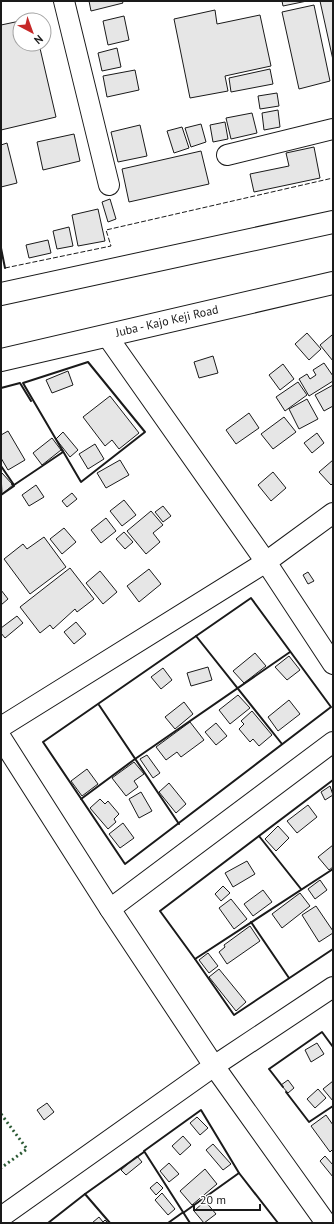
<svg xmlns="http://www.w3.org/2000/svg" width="334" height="1224" viewBox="0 0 334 1224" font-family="'PT Sans',sans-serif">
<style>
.building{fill:#e6e6e6;stroke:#1a1a1a}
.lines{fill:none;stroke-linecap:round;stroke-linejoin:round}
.street-casing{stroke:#1a1a1a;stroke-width:22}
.secondary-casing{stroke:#1a1a1a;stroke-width:24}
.street{stroke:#fff;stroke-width:20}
.secondary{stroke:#fff;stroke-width:22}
.hedge{stroke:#2b5a34;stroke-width:3;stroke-dasharray:2 3;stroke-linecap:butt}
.fence{stroke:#1a1a1a;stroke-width:1;stroke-dasharray:5 2;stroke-linecap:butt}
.wall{stroke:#1a1a1a;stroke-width:2}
.labels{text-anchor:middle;stroke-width:3;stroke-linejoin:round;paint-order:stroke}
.street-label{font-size:12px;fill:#1a1a1a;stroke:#fff}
</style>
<rect width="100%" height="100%" fill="#fff"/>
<g class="building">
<polygon points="89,1 122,1 123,3 91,11"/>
<polygon points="282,1 307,1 283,6"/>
<polygon points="320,1 333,1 333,60"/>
<polygon points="314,5 330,81 299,89 282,12"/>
<polygon points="215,10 217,24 260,15 271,66 225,76 228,91 190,98 174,19"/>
<polygon points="124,16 129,40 108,45 103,21"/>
<polygon points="20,21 20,44 39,44 56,117 1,130 1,25"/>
<polygon points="117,48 121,67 102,71 98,53"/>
<polygon points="270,69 273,84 231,92 229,78"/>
<polygon points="135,70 139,90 107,97 103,76"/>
<polygon points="277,93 279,106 260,109 258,96"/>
<polygon points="278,110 280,127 264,130 262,113"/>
<polygon points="252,113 257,133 231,139 226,118"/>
<polygon points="225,122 228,139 213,142 210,125"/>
<polygon points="201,124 206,142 191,147 185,128"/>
<polygon points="140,125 147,156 118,162 111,132"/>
<polygon points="182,127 189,148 174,153 167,131"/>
<polygon points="74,134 80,161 43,170 37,142"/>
<polygon points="7,143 17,183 1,187 1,145"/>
<polygon points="314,147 320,178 254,192 250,174 289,166 286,153"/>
<polygon points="201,151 209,184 129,202 122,169"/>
<polygon points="110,199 116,219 108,222 102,202"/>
<polygon points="98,209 105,241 78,246 72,215"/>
<polygon points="69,227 73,246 57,249 53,231"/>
<polygon points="48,240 51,253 29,258 26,245"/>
<polygon points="307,333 321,349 309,360 295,344"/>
<polygon points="332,335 333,336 333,361 320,345"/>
<polygon points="213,356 218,373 199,378 194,362"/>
<polygon points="324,363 333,376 333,381 309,396 299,379 307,374 310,379 316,375 313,370"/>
<polygon points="283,364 294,379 280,390 269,375"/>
<polygon points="68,371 73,385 52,393 46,380"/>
<polygon points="298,382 307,395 285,411 276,397"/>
<polygon points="333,385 333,406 324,411 315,395"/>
<polygon points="110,396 139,433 119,449 112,440 105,446 83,417"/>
<polygon points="307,399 318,419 299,429 289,409"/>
<polygon points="249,413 259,428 236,444 226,430"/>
<polygon points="284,417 296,432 273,449 261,434"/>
<polygon points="8,431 25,460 8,470 1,458 1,435"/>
<polygon points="63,432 78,450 70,457 56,439"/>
<polygon points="317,433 324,443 312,453 304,443"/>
<polygon points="52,438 61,450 42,465 33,453"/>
<polygon points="95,444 104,459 88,469 79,454"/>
<polygon points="120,460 129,475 106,488 97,473"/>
<polygon points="333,460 333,483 331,485 319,472"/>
<polygon points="273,472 286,488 271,501 258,485"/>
<polygon points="2,473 13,485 2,494 1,474"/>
<polygon points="36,485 44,497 29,506 22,495"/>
<polygon points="72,493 77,499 67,507 62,501"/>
<polygon points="124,500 136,515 122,526 110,511"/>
<polygon points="163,506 171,516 163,522 155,512"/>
<polygon points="151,511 163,525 153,533 160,542 146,554 127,531"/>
<polygon points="106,518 116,531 101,543 91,530"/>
<polygon points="64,528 76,542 62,554 50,539"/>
<polygon points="124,532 133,542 125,549 116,539"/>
<polygon points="44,537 66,567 30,594 4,559 23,544 27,549"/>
<polygon points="70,568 94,599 77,612 75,609 53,629 50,625 40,633 20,607"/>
<polygon points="149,569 161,584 139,602 127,586"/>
<polygon points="100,571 117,592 103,604 86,583"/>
<polygon points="308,572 314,581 308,584 303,575"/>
<polygon points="1,590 8,599 1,605"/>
<polygon points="17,616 23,623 5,638 1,633 1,628"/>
<polygon points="76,622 86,634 74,644 64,632"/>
<polygon points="255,653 266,666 244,683 233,671"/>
<polygon points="289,656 300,670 287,680 275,667"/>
<polygon points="208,667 212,680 191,686 187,673"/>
<polygon points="163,668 172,680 161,689 151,677"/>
<polygon points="238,695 250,708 230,724 219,710"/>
<polygon points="289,700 300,714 278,731 268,717"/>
<polygon points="184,702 193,714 175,729 165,717"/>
<polygon points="252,711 272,735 259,746 253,739 250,742 239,729 244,724 241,721"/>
<polygon points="190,722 204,740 181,757 177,752 166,760 156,747"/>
<polygon points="216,723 227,736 216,745 205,732"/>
<polygon points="147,755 160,773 153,778 140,759"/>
<polygon points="134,762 144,774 134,781 138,787 126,796 112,778"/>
<polygon points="87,769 98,784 82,796 71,781"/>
<polygon points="169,783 186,804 176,813 159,792"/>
<polygon points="330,786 333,795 325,800 321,792"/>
<polygon points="141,792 152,811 139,818 129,799"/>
<polygon points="100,799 105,804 108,801 119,814 114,819 116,822 108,829 90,808"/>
<polygon points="308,805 317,817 297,833 287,821"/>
<polygon points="123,823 134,838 120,848 109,834"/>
<polygon points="278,826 289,838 276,851 265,839"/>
<polygon points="333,845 333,867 329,870 318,857"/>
<polygon points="247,861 255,874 233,887 225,873"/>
<polygon points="320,880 327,890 315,899 308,889"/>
<polygon points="223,886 230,893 221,901 215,894"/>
<polygon points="263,890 272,902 253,916 244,904"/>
<polygon points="300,893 310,906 282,928 272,914"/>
<polygon points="231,899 247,919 234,929 219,908"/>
<polygon points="316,906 333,931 333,933 319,942 302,915"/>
<polygon points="250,926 260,941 227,964 219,952 225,947 224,945"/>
<polygon points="208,953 218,966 209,973 199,960"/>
<polygon points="219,969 246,1002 236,1011 209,977"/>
<polygon points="317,1043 324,1054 311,1062 305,1050"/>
<polygon points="288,1080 294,1088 288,1093 281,1085"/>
<polygon points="333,1081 333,1101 323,1089"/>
<polygon points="318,1089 326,1098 315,1108 307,1099"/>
<polygon points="47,1103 54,1112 44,1120 37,1110"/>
<polygon points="326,1115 333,1125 333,1149 330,1152 311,1126"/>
<polygon points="197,1117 208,1128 200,1135 190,1123"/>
<polygon points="183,1136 191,1145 180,1155 172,1146"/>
<polygon points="213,1144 231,1164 223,1170 206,1150"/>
<polygon points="137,1156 142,1162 126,1175 121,1170"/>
<polygon points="325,1156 333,1165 333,1177 320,1161"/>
<polygon points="169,1163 179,1174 169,1182 160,1171"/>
<polygon points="205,1169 217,1184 192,1205 180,1191"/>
<polygon points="157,1182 163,1188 156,1195 150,1188"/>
<polygon points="162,1193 175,1209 168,1215 155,1200"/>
<polygon points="205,1201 216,1214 204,1223 194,1211"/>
<polygon points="99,1217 103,1222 105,1220 108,1223 92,1223"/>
</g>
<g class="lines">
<g class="street-casing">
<g id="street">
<polyline points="64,1 109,185"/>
<polyline points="227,155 333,129"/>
<polyline points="107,336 266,562 333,664"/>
<polyline points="1,727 266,562 333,513"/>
<polyline points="1,738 110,909 214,1066 326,1223"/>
<polyline points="110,909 333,742"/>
<polyline points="1,1217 214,1066 333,987"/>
</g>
</g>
<g class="secondary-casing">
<g id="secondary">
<polyline points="1,294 333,222"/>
<polyline points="1,360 333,283"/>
</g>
</g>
<use href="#street" class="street"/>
<use href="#secondary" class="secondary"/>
<polyline class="hedge" points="1,1114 27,1149 1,1168"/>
<polyline class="fence" points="5,268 111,246 106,230 333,178"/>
<g class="wall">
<polyline points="1,248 5,268"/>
<polygon points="88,362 145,432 81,482 23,383"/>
<polyline points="1,388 20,383 31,401"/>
<polyline points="1,466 14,485 63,452 62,450"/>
<polyline points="1,495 14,486 12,484"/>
<polygon points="251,598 331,707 125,864 43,742"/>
<polyline points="196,636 282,744"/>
<polyline points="99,705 179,824"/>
<polyline points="333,780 160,911 195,959 333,869"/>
<polyline points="81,799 135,759 290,652"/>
<polyline points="259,836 301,889"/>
<polyline points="251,922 289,978"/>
<polyline points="195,959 234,1015 333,949"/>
<polyline points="283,1087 269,1069 322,1032 333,1047"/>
<polyline points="286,1092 309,1122 333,1106"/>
<polyline points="183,1213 239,1173"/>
<polyline points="48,1223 85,1194"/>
<polyline points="110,1223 85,1194 144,1152"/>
<polyline points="168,1223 182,1213"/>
<polyline points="190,1223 144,1151 201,1110 239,1173 278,1223"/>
</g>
</g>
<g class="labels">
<g class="street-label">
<text transform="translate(167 321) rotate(-13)" y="4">Juba - Kajo Keji Road</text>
</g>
</g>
<rect width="334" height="1224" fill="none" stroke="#1a1a1a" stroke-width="4"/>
<g transform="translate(32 32) rotate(139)"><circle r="19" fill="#ffffff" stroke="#a3a3a3"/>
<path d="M0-3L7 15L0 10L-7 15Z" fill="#c62828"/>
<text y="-6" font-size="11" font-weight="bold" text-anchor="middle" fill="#1a1a1a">N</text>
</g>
<path d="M194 1204v6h66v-6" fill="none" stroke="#1a1a1a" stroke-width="2"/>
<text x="200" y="1204" font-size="12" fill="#1a1a1a" stroke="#ffffff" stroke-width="3" paint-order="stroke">20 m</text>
</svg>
